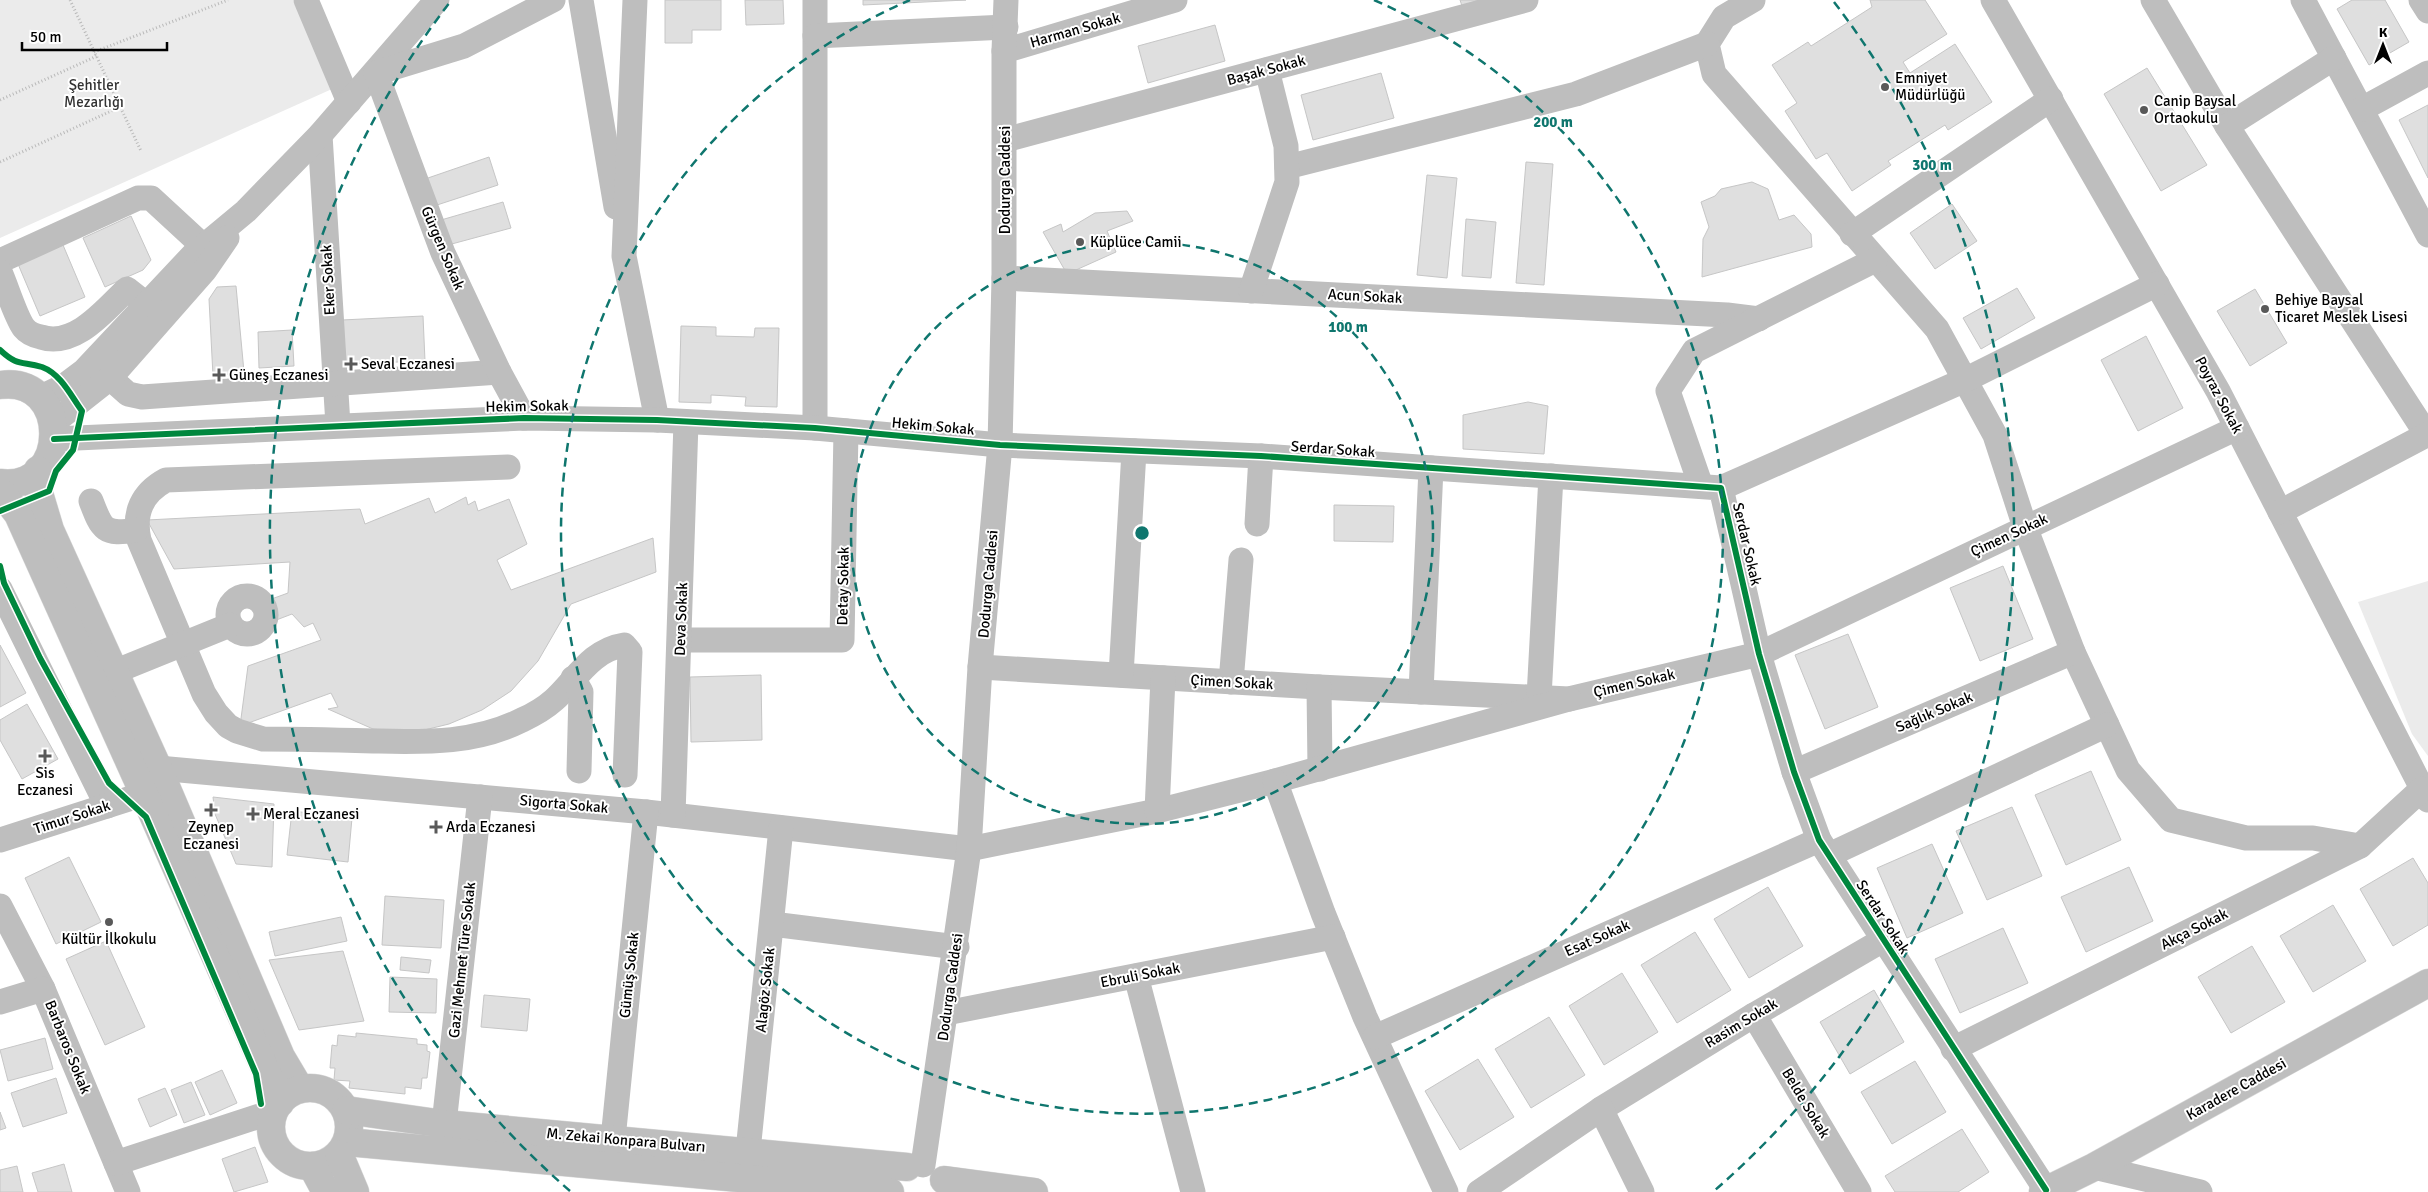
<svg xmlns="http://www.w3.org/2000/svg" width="2428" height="1192" viewBox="0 0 2428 1192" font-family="Signika,sans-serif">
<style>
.green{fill:#ebebeb}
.building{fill:#dfdfdf;stroke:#c6c6c6}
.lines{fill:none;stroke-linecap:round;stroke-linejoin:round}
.major-casing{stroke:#dbdbdb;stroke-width:29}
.path{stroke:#b9b9b9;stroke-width:3;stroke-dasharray:1 2.5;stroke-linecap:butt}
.minor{stroke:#bebebe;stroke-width:25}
.major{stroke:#bebebe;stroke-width:28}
.cycleway-casing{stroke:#fff;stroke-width:9}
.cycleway{stroke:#00873e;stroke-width:6}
.ring{fill:none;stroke:#0f766e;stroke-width:2.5;stroke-dasharray:9 6}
.poi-dot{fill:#595959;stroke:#fff;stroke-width:2}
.labels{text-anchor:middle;stroke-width:4;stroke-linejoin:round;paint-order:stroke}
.street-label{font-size:15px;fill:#000;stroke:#fff}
.poi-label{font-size:15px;fill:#000;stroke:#fff;text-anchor:start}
.park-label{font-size:15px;fill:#323232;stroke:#fff}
.centre{fill:#0f766e;stroke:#fff;stroke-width:2.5}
.ring-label{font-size:15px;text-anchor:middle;font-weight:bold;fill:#0f766e;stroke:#fff;stroke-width:4;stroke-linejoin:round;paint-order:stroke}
</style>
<rect width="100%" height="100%" fill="#fff"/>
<g class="green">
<polygon points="0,0 293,0 332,89 0,238"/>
<polygon points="2428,581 2428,756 2412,734 2358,602"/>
</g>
<g class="building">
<polygon points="665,0 721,0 721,30 692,30 692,43 665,43"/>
<polygon points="745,0 783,0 784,24 746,25"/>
<polygon points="863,0 966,0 863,5"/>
<polygon points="1460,0 1479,0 1462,6"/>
<polygon points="1870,0 1925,0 1947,34 1903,62 1910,73 1955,44 1992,102 1948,130 1945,125 1888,161 1891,165 1852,191 1827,153 1816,159 1785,111 1797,103 1772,65 1808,42 1811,46 1872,7"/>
<polygon points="2352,0 2385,0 2409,42 2369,65 2337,9"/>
<polygon points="1215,25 1225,61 1148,83 1138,46"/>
<polygon points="2147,68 2207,165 2161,191 2104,94"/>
<polygon points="1381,73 1394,118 1313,140 1301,95"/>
<polygon points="2428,105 2428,178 2399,120"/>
<polygon points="489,157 498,185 434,206 425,179"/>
<polygon points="1526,162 1553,164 1544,285 1516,283"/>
<polygon points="1427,175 1457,178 1447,278 1417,275"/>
<polygon points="1752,182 1768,189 1779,220 1794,215 1811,234 1812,247 1702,277 1703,239 1709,227 1701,202 1715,196 1721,189"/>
<polygon points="503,202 511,228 448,245 441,220"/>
<polygon points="1952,204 1977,241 1935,269 1910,233"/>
<polygon points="1127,211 1133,221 1107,231 1116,252 1067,274 1043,232 1061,224 1063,232 1095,213"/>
<polygon points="131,216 151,260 143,270 105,287 83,238"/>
<polygon points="1466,219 1496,222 1491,278 1462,276"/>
<polygon points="63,245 85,297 40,316 18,264"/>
<polygon points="236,286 244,372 213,376 209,299 217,287"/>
<polygon points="2017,288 2035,318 1981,349 1963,318"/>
<polygon points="2255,289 2287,343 2250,366 2217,311"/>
<polygon points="423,316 425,361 344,364 342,320"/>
<polygon points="681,326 716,327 716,336 754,337 755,328 779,328 777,407 745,406 746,397 711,395 711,403 679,402"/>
<polygon points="292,330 294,366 259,368 258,332"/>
<polygon points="2146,336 2183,408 2138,431 2101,360"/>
<polygon points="1528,402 1548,406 1544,454 1463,449 1463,415"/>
<polygon points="466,497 468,505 475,501 478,511 509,499 527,544 497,560 511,590 653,538 656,572 571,604 538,661 511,691 482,710 449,724 412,733 373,729 328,709 338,707 331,693 240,726 248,666 321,640 313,623 304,627 292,614 271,622 266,601 288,593 290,562 174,569 147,520 360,509 365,524 429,498 435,513"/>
<polygon points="1334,505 1394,506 1393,542 1334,541"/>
<polygon points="2003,566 2033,639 1980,661 1950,588"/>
<polygon points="1848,634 1878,707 1825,729 1795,655"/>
<polygon points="0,645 26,693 0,707"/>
<polygon points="761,675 762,740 691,742 690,677"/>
<polygon points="27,704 58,759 22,779 0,740 0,720"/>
<polygon points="2091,771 2121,840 2066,865 2035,795"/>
<polygon points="213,797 274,804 272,867 236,864 215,814"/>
<polygon points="2012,807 2042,876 1987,900 1956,831"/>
<polygon points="292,811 352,818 348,862 287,855"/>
<polygon points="1932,844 1963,913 1907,938 1877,868"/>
<polygon points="69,857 101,922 56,944 25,878"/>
<polygon points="2413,858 2428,883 2428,925 2393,946 2360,889"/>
<polygon points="2129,867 2153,921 2086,952 2061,897"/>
<polygon points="1768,887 1803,946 1749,978 1714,919"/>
<polygon points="385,896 444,900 441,948 382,945"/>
<polygon points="2333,905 2366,961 2313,992 2280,936"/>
<polygon points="341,917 347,941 275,956 269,932"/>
<polygon points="2003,928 2028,983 1960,1013 1935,959"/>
<polygon points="1695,932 1731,990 1677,1023 1641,965"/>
<polygon points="106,941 145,1027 105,1045 66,959"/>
<polygon points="2252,946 2285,1002 2231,1033 2198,977"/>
<polygon points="343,951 364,1021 299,1030 269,960"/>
<polygon points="401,957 431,960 429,973 400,970"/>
<polygon points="1622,973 1658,1032 1604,1065 1569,1006"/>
<polygon points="390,977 437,979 436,1013 389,1012"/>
<polygon points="1874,990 1904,1042 1850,1074 1820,1022"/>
<polygon points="484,995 530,999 527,1031 481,1027"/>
<polygon points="1549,1017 1585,1075 1531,1108 1495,1049"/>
<polygon points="356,1033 417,1039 417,1044 427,1045 427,1051 430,1052 427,1078 422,1078 421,1089 405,1087 405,1094 349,1088 350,1081 334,1080 335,1068 330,1068 332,1045 337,1046 338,1035 356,1037"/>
<polygon points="45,1038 53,1069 8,1081 0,1050"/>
<polygon points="1478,1059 1514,1117 1460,1150 1425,1091"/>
<polygon points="1915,1061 1946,1112 1892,1144 1861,1092"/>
<polygon points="222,1070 237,1103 210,1115 195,1082"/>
<polygon points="56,1078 67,1113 23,1127 11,1093"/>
<polygon points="191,1082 205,1115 184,1123 171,1090"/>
<polygon points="165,1088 177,1115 150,1127 138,1099"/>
<polygon points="0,1112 6,1128 0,1130"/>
<polygon points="1962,1129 1989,1172 1958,1192 1895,1192 1885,1176"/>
<polygon points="255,1147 268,1182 234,1192 222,1159"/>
<polygon points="64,1164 72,1192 38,1192 32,1173"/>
<polygon points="17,1166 23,1192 0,1192 0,1170"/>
</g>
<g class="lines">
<g class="major-casing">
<g id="major">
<path d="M0 385C71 375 71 492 0 483"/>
<polyline points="38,470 38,490 50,530 158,768 281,1057 300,1089"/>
<polyline points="0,491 18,514 144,794 280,1103"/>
<circle cx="310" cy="1127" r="39"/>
<polyline points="346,1110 444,1124 907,1167"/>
<polyline points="347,1142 890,1192"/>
<polyline points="339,1154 355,1192"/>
<polyline points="312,1166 326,1192"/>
<polyline points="944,1180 1034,1192"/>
<polyline points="2043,1192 2094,1167 2428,983"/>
</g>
</g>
<g class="path">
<polyline points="70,0 141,151"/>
<polyline points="94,52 228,0"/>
<polyline points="0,100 97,56"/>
<polyline points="0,162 120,107"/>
</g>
<g class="minor">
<polyline points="306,0 349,102"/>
<polyline points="581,0 616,207"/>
<polyline points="635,0 624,256 657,420"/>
<polyline points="815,0 815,428"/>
<polyline points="1753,0 1724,17 1707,44 1714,74 1937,329 1995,435 2025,527 2073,652 2128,770 2171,820 2246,838 2313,838 2360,846"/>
<polyline points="1993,0 2218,391 2428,800"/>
<polyline points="2153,0 2227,126"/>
<polyline points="2303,0 2428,235"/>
<polyline points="2421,0 2428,11"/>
<polyline points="815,36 1006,27"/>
<polyline points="1004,51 1175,0"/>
<polyline points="2334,58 2227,126 2427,435"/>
<polyline points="2362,109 2428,73"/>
<polyline points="320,135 338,425"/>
<polyline points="1005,140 1526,0"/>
<polyline points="1287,167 1576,94 1707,44"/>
<polyline points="1852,234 2051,99"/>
<polyline points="0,261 138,198 151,198 203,246"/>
<path d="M0 272C6 285 16 318 24 328 28 333 36 336 41 337 75 348 105 310 127 289L146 304"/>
<polyline points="1004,278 1727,315 1759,319"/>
<polyline points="1251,291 1287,182 1286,146 1267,70"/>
<polyline points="110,378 128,394 142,397 499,372"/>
<polyline points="39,398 64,386 84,371 193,255 246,211 320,135 437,0"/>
<polyline points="524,418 499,372 443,253 376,73 464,46 553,0"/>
<polyline points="53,423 110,378 205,270 227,238"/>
<polyline points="54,439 524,418 657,420 815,428 1000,445 1261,456 1721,488 1759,654 1794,772 1819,840 2046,1190"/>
<path d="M508 467 166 480C142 493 133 513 139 540L204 694 216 713 228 726 237 731 263 739C300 739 337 740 373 741 425 742 474 744 522 720 533 715 545 708 554 700 576 680 591 650 624 645L630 652 625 775"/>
<polyline points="1701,486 1668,391 1694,351 1875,260"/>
<polyline points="1721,488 1965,380 2157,284"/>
<path d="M91 501C102 530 104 535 136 530"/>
<polyline points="2280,512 2428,434"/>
<polyline points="1257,524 1261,456"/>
<polyline points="0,589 107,806"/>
<circle cx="247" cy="615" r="19"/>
<polyline points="680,640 842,640 846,431"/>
<polyline points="980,667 1319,687 1569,699 1759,654 2237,428"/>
<polyline points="114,672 230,625"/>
<polyline points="1121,675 1134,451"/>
<polyline points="573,678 581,692 579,771"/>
<polyline points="1231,682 1241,560"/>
<polyline points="1319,687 1320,769"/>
<polyline points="1421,692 1431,468"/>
<polyline points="1539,697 1551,476"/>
<polyline points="158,768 646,812 969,849 1157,811 1275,781 1569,699"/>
<polyline points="1794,772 2073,652"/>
<polyline points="1275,781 1323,913 1365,1017 1446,1192"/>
<polyline points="1157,811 1163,678"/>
<polyline points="673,815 686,422"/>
<polyline points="0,840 144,794"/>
<polyline points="1829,855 2107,725"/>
<polyline points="0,906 43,989 128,1192"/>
<polyline points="772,924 957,947"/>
<polyline points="1136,976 1193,1192"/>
<polyline points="0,1002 43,989"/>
<polyline points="946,1013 1333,937"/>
<polyline points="1754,1015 1859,1192"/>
<polyline points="1375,1037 1819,840"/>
<polyline points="1953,1049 2360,846 2422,789"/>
<polyline points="1601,1109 1754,1015 1883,940"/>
<polyline points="444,1124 480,797"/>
<polyline points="613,1139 646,812"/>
<polyline points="748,1151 781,828"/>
<polyline points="116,1163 275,1111"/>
<polyline points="923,1165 969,849 980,667 1000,445 1004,278 1004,51 1006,0"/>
<polyline points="2094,1167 2200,1192"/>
<polyline points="1479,1192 1601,1109 1642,1192"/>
</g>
<use href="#major" class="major"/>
<g class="cycleway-casing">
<g id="cycleway">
<path d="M0 350C18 367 22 361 42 367 61 374 71 396 82 411L73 450 56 471 49 491 0 511"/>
<polyline points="54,439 524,418 657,420 815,428 1000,445 1261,456 1721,488 1759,654 1794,772 1819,840 2046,1190"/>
<polyline points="0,566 4,583 40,658 109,783 146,817 256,1074 261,1104"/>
</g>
</g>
<use href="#cycleway" class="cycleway"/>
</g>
<g class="ring">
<circle cx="1142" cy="533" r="291"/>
<path d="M1374 0A581 581 0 1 1 910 0"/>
<path d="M570 1191A872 872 0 0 1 450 2M1834 2A872 872 0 0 1 1714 1191"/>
</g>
<g class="poi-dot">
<circle cx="1885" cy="87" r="5"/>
<circle cx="2144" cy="110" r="5"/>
<circle cx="1080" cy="242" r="5"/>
<circle cx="2265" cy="309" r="5"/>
<path d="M348.5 356.5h5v5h5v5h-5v5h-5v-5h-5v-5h5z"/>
<path d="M216.5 367.5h5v5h5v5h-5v5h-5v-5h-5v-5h5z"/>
<path d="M42.5 748.5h5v5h5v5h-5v5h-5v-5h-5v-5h5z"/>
<path d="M208.5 802.5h5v5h5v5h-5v5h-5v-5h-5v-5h5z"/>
<path d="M250.5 806.5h5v5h5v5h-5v5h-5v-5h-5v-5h5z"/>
<path d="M433.5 819.5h5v5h5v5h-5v5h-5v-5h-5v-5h5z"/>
<circle cx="109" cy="922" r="5"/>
</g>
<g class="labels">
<g class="street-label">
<text transform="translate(1075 30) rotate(-16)" y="5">Harman Sokak</text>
<text transform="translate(1266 70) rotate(-15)" y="5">Başak Sokak</text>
<text transform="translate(1005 180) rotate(-90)" y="5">Dodurga Caddesi</text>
<text transform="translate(443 248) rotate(67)" y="5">Gürgen Sokak</text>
<text transform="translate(328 280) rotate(-93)" y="5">Eker Sokak</text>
<text transform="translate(1365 296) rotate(3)" y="5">Acun Sokak</text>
<text transform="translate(2219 395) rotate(62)" y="5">Poyraz Sokak</text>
<text transform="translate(527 406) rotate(-1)" y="5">Hekim Sokak</text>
<text transform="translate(933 426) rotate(5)" y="5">Hekim Sokak</text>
<text transform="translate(1333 449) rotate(4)" y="5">Serdar Sokak</text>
<text transform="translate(2009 535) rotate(-25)" y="5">Çimen Sokak</text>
<text transform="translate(1747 544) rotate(77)" y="5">Serdar Sokak</text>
<text transform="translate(988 584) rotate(-85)" y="5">Dodurga Caddesi</text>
<text transform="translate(843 586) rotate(-89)" y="5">Detay Sokak</text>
<text transform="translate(681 619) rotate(-88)" y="5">Deva Sokak</text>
<text transform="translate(1232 682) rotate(3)" y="5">Çimen Sokak</text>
<text transform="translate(1634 683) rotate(-13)" y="5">Çimen Sokak</text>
<text transform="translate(1934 712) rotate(-23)" y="5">Sağlık Sokak</text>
<text transform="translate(564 804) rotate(5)" y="5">Sigorta Sokak</text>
<text transform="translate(72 817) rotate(-18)" y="5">Timur Sokak</text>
<text transform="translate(1883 917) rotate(57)" y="5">Serdar Sokak</text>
<text transform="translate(2194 929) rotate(-27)" y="5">Akça Sokak</text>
<text transform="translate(1597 938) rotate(-24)" y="5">Esat Sokak</text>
<text transform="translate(462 960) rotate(-84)" y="5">Gazi Mehmet Türe Sokak</text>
<text transform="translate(629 975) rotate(-84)" y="5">Gümüş Sokak</text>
<text transform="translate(1140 975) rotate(-11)" y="5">Ebruli Sokak</text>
<text transform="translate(950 987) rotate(-82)" y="5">Dodurga Caddesi</text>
<text transform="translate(765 990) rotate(-84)" y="5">Alagöz Sokak</text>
<text transform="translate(1741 1023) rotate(-31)" y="5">Rasim Sokak</text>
<text transform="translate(68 1047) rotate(68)" y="5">Barbaros Sokak</text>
<text transform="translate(2236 1089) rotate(-29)" y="5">Karadere Caddesi</text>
<text transform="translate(1806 1103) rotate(59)" y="5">Belde Sokak</text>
<text transform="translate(626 1140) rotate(5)" y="5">M. Zekai Konpara Bulvarı</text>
</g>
<g class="poi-label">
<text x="1895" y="83">Emniyet<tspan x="1895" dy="17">Müdürlüğü</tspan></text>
<text x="2154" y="106">Canip Baysal<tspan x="2154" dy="17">Ortaokulu</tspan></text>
<text x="1090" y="247">Küplüce Camii</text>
<text x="2275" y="305">Behiye Baysal<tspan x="2275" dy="17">Ticaret Meslek Lisesi</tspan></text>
<text x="361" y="369">Seval Eczanesi</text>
<text x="229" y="380">Güneş Eczanesi</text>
<text x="45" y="778" text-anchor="middle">Sis<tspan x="45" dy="17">Eczanesi</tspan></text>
<text x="263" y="819">Meral Eczanesi</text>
<text x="211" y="832" text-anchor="middle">Zeynep<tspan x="211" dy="17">Eczanesi</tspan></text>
<text x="446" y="832">Arda Eczanesi</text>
<text x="109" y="944" text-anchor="middle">Kültür İlkokulu</text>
</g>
<g class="park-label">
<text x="94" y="90">Şehitler<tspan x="94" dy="17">Mezarlığı</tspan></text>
</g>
</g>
<circle cx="1142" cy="533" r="8" class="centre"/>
<g class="ring-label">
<text x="1553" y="127">200 m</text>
<text x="1932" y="170">300 m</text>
<text x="1348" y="332">100 m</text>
</g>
<g transform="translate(2383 45)" stroke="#ffffff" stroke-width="4" paint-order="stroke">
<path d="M0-4L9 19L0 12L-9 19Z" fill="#000000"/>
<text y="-8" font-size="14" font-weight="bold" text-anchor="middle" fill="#000000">K</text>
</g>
<path d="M22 42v8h145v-8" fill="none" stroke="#000000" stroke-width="2.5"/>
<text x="30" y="42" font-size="15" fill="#000000" stroke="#ffffff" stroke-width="4" paint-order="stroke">50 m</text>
</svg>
